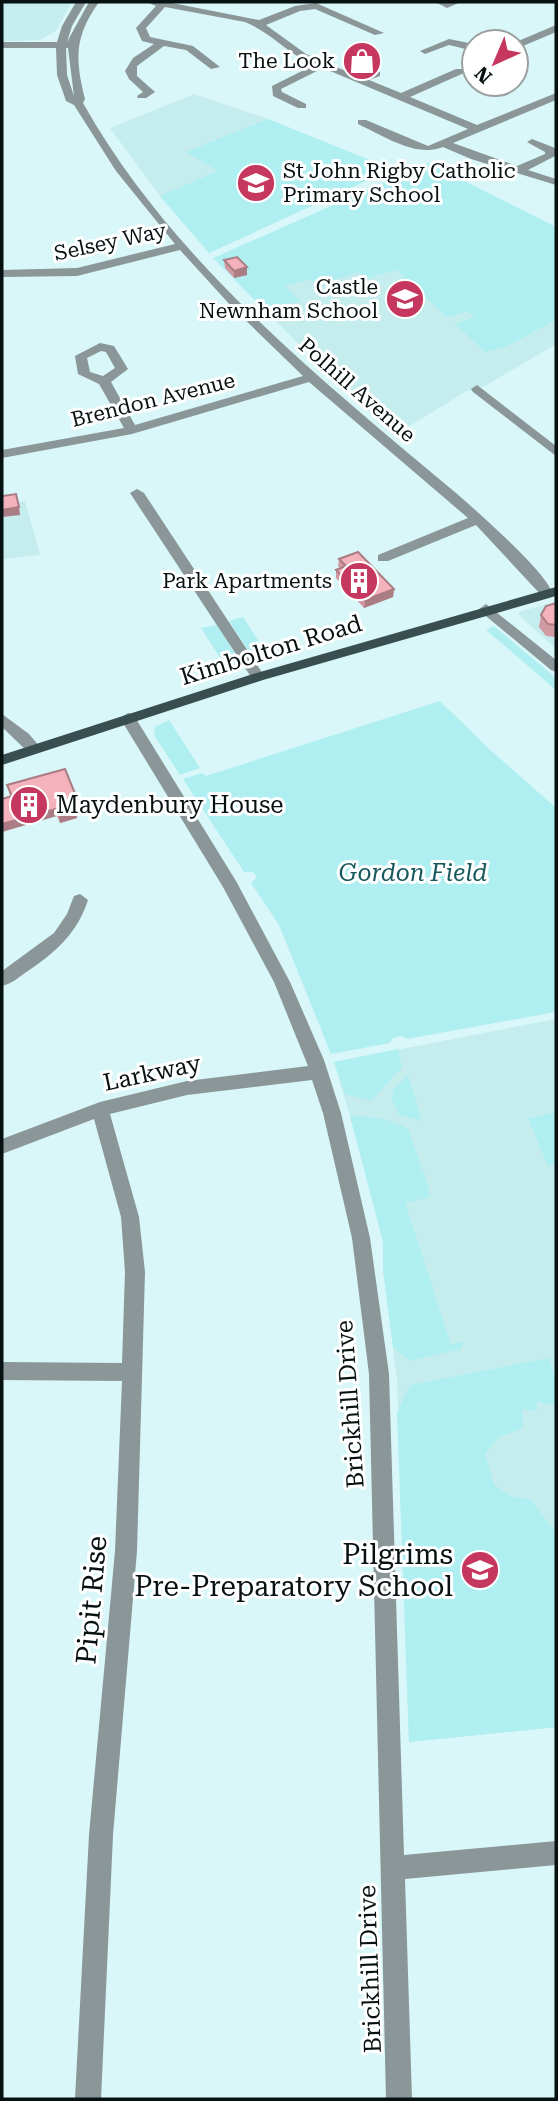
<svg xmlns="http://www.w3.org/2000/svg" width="558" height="2101" viewBox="0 0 558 2101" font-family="'Roboto Serif',serif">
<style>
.built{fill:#c5edee}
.green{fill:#afeff2}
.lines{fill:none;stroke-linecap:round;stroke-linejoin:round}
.minor{fill:#8a9697;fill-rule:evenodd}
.major{fill:#384e4f;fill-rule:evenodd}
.wall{fill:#d199a2}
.shaded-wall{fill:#aa7d84}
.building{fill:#f3b2bc;stroke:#aa7d84;stroke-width:2}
.labels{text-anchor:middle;stroke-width:6;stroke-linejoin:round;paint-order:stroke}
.far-poi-label{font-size:21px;fill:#071112;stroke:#fff;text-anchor:end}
.far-street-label{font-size:21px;fill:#071112;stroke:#fff}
.street-label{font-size:24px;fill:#071112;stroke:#fff}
.poi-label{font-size:24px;fill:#071112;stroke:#fff;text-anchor:start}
.park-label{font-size:24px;font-style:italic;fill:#17595c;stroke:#fff}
.near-poi-label{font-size:28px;fill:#071112;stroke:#fff;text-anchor:end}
.near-street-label{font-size:28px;fill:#071112;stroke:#fff}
</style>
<rect width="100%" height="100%" fill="#d9f7f8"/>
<g class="built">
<polygon points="2,2 72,2 56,31 40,40 2,41"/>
<polygon points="194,94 268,119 392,169 209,253 160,196 110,128"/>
<polygon points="428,163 556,227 556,344 485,386 465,392 398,433 324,369 240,286"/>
<polygon points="25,501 40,555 2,559 2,504"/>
<polygon points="556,602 556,649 518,614 521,611"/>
<polygon points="556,1019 556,1727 409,1742 397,1379 383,1270 383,1242 365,1168 334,1062"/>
</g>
<g class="green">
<polygon points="268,119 392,169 209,253 160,196 218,171 186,152"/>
<polygon points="428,163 556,227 556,320 507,346 485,352 455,324 475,317 468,311 447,317 396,270 366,279 359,272 317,285 310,279 285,286 300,301 266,311 213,258"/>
<polygon points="243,617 271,660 255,661 229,621"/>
<polygon points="217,625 242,665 240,670 230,673 201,628"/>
<polygon points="494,626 556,678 556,690 486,630"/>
<polygon points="440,701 487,747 556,808 556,1012 407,1039 401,1036 393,1038 390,1043 331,1054 279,925 251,883 257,877 253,872 244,872 183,779 202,773 206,776"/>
<polygon points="169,720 200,768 180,775 154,735 155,727"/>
<polygon points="398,1049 402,1067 371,1101 345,1094 334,1062"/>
<polygon points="408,1075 422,1121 399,1115 392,1099 393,1090"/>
<polygon points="556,1112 556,1165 548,1166 528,1118"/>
<path d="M350 1116C370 1116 391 1119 408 1129L429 1188V1197L405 1203 451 1344 463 1342 461 1349 410 1361 393 1347 383 1270V1242Z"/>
<polygon points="549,1358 556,1380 556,1406 537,1401 537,1411 522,1409 523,1428 499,1437 485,1454 494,1485 511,1496 531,1500 552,1528 556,1530 556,1727 409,1742 397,1413 410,1385"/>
</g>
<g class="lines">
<g class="minor">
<path d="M76 2H86L72 26 67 42 89 2H99C74 37 75 59 85 99L83 103C171 260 321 380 456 493 472 507 556 580 552 596H542L476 525 388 561H378V555L468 518 309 382 132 434 2 458V450L124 428 99 384 78 374 75 356 100 343 114 346 128 369 111 382 135 425 303 376 232 307 180 250 77 276 2 277V270L77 268 175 244 116 171 74 105 66 101 57 75 56 48H2V42H57L62 26ZM66 48H68L74 96 67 75ZM101 351 106 352 115 368 103 376 90 372 87 358Z"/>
<path d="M147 2H167L259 20 295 6 316 3 384 33 375 35 315 9 300 11 266 25 306 54 360 77 367 74 342 62V58H350L380 72V76L369 80 401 93 456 69H464V73L410 97 477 125 556 93V100L453 143 517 166 545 154V152L527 142 532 139 555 148V156L528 170 556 179V185L471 159 443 147C416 158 384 136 358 124V120H366L428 146 468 129 323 68 281 89 282 92 306 104V108H298L273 96 272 86 314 65C288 54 270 32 245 22L165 7 146 28 150 37 193 46 220 67 211 69 186 50 164 46 137 66V76L155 92 146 98H138L137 96 143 92 129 79 125 71 133 58 154 44 142 41 136 28 156 6Z"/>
<polygon points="435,2 461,2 447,8"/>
<polygon points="556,25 556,32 516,49 516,42"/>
<polygon points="449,39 474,44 474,51 449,45 425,54 420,51"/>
<polygon points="516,64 523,66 523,70 516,70"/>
<polygon points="477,385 556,446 556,456 473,392 471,389"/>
<polygon points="137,489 144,493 263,674 265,677 263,680 253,680 130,493"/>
<polygon points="486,604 556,660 556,672 551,670 481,612 479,609"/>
<polygon points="128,713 133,714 236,881 290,982 324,1060 341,1113 370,1238 389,1374 404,1855 556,1841 556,1865 405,1879 412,2099 386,2099 369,1374 352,1238 323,1113 312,1080 187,1095 110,1114 139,1217 145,1272 137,1551 113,1835 101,2099 75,2099 89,1835 115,1551 122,1381 2,1380 2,1362 122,1363 125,1272 121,1217 94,1119 2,1154 2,1139 100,1102 187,1081 308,1066 274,982 223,887 120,718"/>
<polygon points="2,714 29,734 41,748 38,752 28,752 2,727"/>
<path d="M80 894 88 900C77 934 55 953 25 973 18 978 11 984 2 986V971L54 933 67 914 74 896Z"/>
</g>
<polygon class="major" points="556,587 556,596 263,680 2,765 2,755 253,674"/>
</g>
<g class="wall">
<polygon points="224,260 247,275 234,278 225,268"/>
<polygon points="339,559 394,589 393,597 364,608 336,578 336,570 340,568 338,566"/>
<polygon points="556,603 556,637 546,636 539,627 541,615"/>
<polygon points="7,785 78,801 79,808 76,809 77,818 60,823 57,816 10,796"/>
</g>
<g class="shaded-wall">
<polygon points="247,267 247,275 234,278 234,271"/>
<polygon points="19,507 20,515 2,517 2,510"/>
<polygon points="394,589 393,597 364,608 365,600"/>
<polygon points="78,801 79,808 73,810 72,802"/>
<polygon points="56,809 57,816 2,832 2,824"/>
<polygon points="76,811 77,818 60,823 59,815"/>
</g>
<g class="building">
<polygon points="237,257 247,267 234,271 224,260"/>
<polygon points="16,494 19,507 2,510 2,496"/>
<polygon points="358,552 394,589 365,600 336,570 346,566 339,559"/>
<polygon points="556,603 556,625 548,624 541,615 546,606"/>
<polygon points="65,769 78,801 72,802 76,811 59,815 56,809 2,824 2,799 12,796 7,785"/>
</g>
<defs>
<g id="shop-disc" transform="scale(2.0125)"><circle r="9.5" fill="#c63760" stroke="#fff"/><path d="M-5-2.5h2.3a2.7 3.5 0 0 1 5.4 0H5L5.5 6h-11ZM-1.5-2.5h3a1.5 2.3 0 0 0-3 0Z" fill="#fff"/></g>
<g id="school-disc" transform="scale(2.0125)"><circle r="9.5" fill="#c63760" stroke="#fff"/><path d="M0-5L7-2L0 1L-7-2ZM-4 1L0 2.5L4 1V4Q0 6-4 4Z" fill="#fff"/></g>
<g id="building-disc" transform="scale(2.0125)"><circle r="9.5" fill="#c63760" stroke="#fff"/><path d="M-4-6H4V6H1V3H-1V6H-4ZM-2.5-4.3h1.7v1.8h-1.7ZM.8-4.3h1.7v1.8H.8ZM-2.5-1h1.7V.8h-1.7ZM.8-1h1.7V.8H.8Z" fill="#fff"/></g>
</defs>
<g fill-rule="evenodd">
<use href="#shop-disc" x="362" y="61"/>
<use href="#school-disc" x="256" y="183"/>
<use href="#school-disc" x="405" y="299"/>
<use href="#building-disc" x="359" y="581"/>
<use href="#building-disc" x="29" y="805"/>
<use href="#school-disc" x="480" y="1570"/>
</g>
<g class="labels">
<g class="far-poi-label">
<text x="335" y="68">The Look</text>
<text x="283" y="178" text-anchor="start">St John Rigby Catholic<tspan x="283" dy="24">Primary School</tspan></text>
<text x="378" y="294">Castle<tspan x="378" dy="24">Newnham School</tspan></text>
<text x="332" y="588">Park Apartments</text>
</g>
<g class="far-street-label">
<text transform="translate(110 242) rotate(-12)" y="7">Selsey Way</text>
<text transform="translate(357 390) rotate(41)" y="7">Polhill Avenue</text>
<text transform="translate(153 400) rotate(-14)" y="7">Brendon Avenue</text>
</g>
<g class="street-label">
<text transform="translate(271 650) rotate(-17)" y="8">Kimbolton Road</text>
<text transform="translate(152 1073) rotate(-12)" y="8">Larkway</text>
<text transform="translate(350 1404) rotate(-94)" y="8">Brickhill Drive</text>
<text transform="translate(370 1969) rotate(-92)" y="8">Brickhill Drive</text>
</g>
<g class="poi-label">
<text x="56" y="813">Maydenbury House</text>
</g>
<g class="park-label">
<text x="413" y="881">Gordon Field</text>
</g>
<g class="near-poi-label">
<text x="453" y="1564">Pilgrims<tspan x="453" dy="32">Pre-Preparatory School</tspan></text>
</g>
<g class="near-street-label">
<text transform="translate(91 1600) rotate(-85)" y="10">Pipit Rise</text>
</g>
</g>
<rect width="558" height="2101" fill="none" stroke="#071112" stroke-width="7"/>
<g transform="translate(495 63) rotate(224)"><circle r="33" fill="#ffffff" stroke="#9ca0a0" stroke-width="2"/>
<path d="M0-5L12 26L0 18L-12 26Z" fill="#c63760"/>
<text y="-10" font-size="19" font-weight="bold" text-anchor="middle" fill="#071112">N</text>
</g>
</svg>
